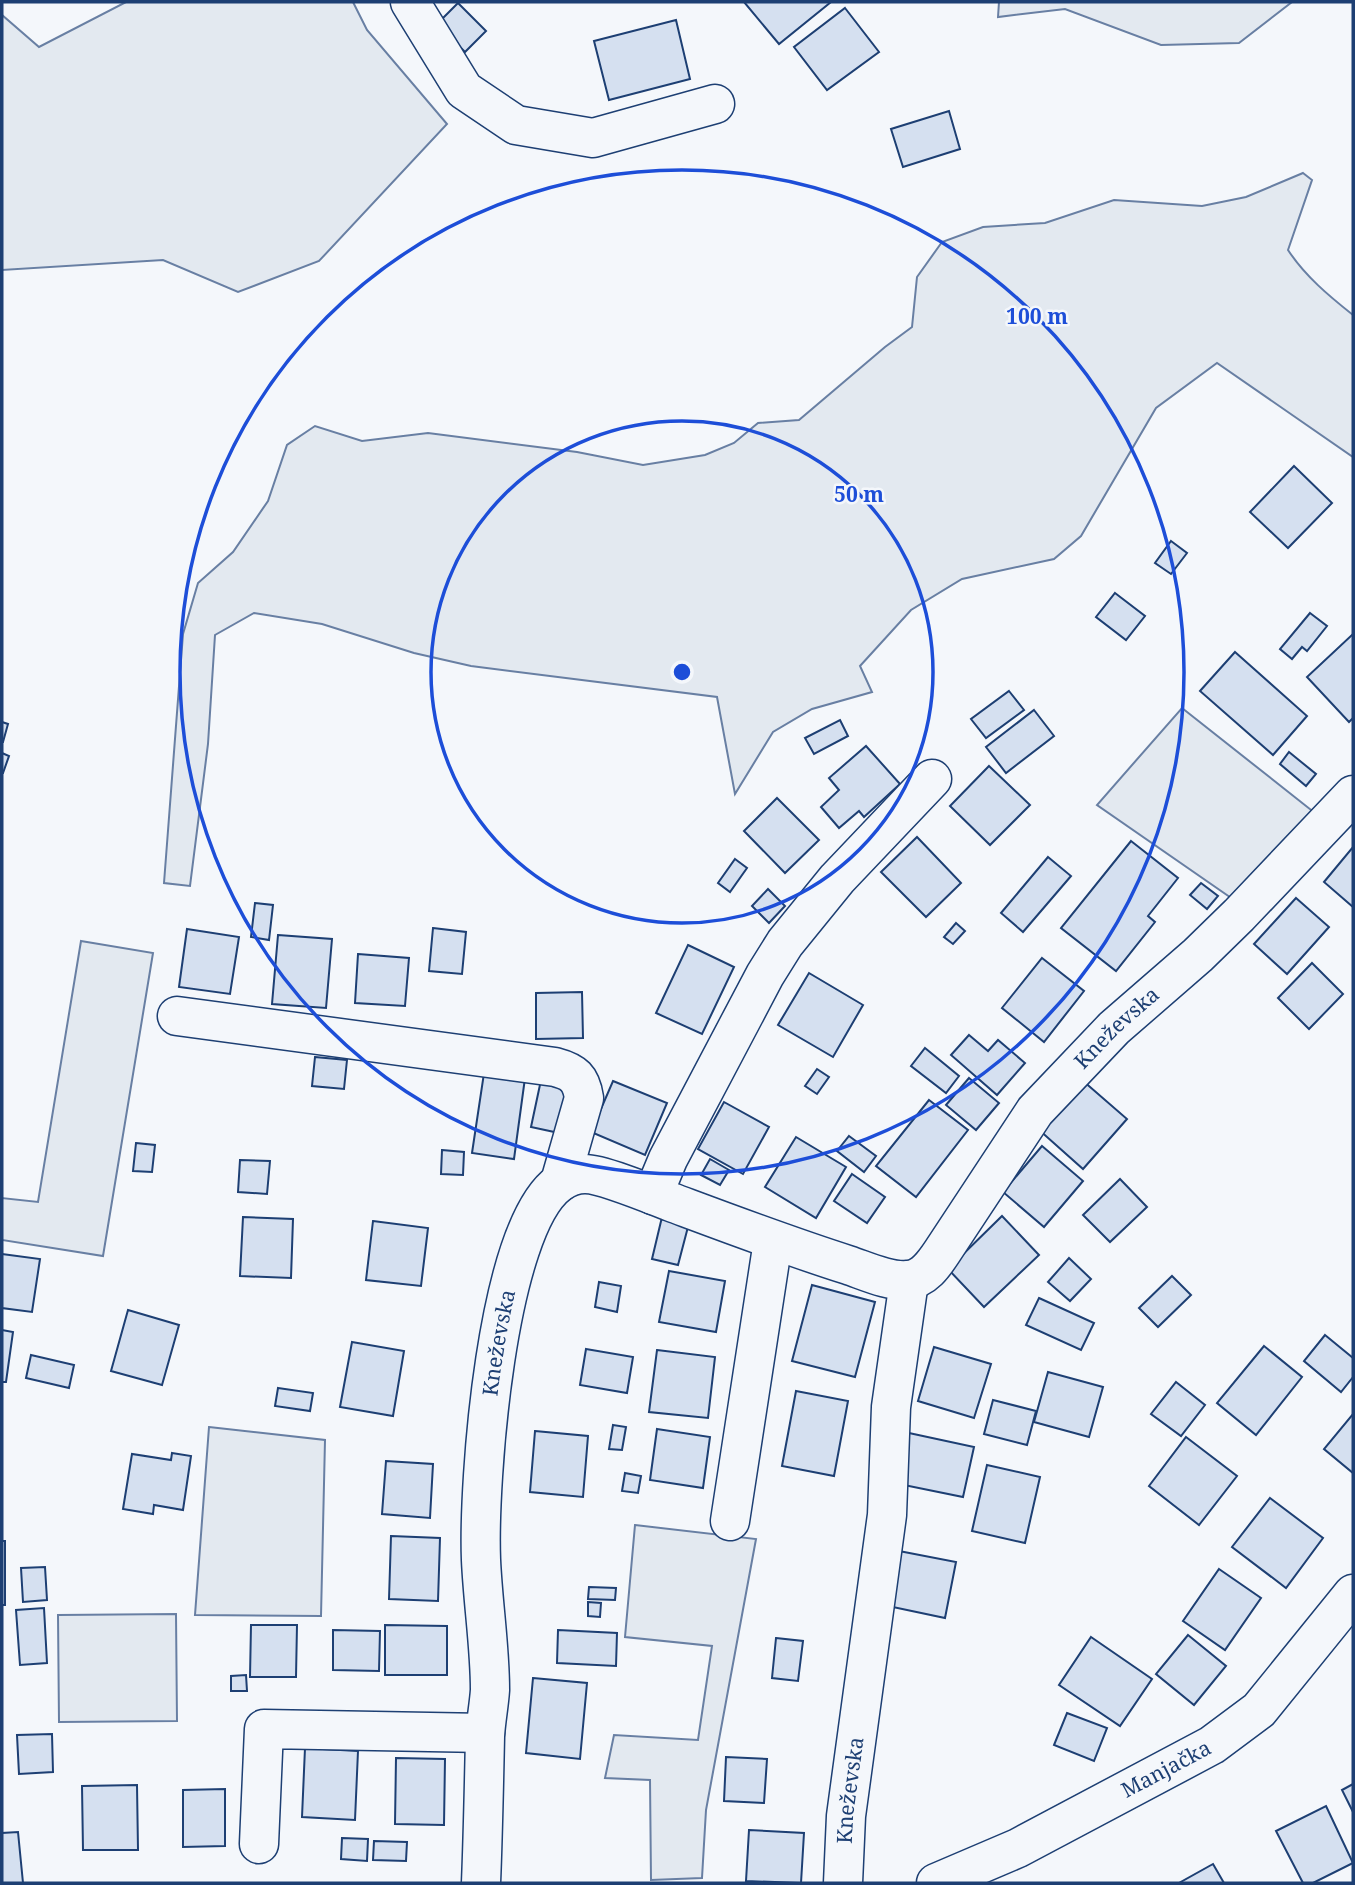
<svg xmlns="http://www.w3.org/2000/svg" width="1355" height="1885" viewBox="0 0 1355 1885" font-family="'Noto Serif',serif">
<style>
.green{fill:#e3e9f0;stroke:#687fa3;stroke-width:2}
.building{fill:#d5e0f0;stroke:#1d3f73;stroke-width:2}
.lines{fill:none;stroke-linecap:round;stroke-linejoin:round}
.minor-casing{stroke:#1d3f73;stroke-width:41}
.minor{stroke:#f4f7fb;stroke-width:38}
.ring{fill:none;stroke:#1d4ed8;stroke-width:3.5}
.labels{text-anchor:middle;stroke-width:5;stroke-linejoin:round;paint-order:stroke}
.street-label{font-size:21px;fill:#1d3f73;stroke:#f4f7fb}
.centre{fill:#1d4ed8;stroke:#f4f7fb;stroke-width:3.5}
.ring-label{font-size:21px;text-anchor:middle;font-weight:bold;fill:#1d4ed8;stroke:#f4f7fb;stroke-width:5;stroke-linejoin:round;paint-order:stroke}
</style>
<rect width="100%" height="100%" fill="#f4f7fb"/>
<g class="green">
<polygon points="126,2 353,2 367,30 447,124 319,261 238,292 163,260 2,270 2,15 39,47"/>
<polygon points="999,2 1292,2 1239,43 1161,45 1065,9 998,17"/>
<path d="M1303 173 1312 180 1288 250C1305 276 1329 296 1353 315V457L1217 363 1156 408 1081 536 1054 559 962 579 911 610 860 666 872 692 812 709 773 732 735 794 717 697 471 666 414 653 322 624 254 613 215 635 208 744 190 886 164 883 183 634 198 583 233 552 268 501 287 445 315 426 362 441 428 433 577 452 643 465 705 455 734 443 758 423 799 420 885 347 912 327 917 277 942 242 983 227 1045 223 1114 200 1202 206 1246 197Z"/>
<polygon points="1182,708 1320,817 1237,902 1097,805"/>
<polygon points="81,941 153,953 103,1256 2,1240 2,1198 38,1202"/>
<polygon points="209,1427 325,1440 321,1616 195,1615"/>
<polygon points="635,1525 756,1539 706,1810 702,1878 651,1880 650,1780 605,1778 614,1735 698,1740 712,1646 625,1637"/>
<polygon points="176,1614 177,1721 59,1722 58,1615"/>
</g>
<g class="building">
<polygon points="744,2 831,2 779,44"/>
<polygon points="458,3 486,31 465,52 437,24"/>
<polygon points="845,8 879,52 827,90 794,47"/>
<polygon points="676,20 690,79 609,100 594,41"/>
<polygon points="949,111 960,149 903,167 891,129"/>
<polygon points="1294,466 1332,503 1288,548 1250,512"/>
<polygon points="1171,541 1187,553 1171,574 1155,563"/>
<polygon points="1115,593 1145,616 1126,640 1096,617"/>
<polygon points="1310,613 1327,626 1307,651 1302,647 1292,659 1280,649"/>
<polygon points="1353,634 1353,718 1349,722 1307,677"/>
<polygon points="1235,652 1307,716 1273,755 1200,691"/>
<polygon points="1009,691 1024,710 986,738 971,719"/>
<polygon points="1034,710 1054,736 1006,773 986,747"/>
<polygon points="840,720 848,736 814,754 805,738"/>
<polygon points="2,722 8,724 3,742 2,742"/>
<polygon points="866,746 900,784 864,817 859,811 839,828 821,807 839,790 829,778"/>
<polygon points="1289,752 1316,774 1306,786 1280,764"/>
<polygon points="2,753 9,756 3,773 2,773"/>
<polygon points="989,766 1030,805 990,845 950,806"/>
<polygon points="777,798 819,840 785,873 744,831"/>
<polygon points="917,837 961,883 926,917 881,872"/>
<polygon points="1131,841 1178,878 1148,916 1155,922 1116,971 1061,928"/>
<polygon points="1353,847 1353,907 1324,882"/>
<polygon points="1048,857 1071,876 1023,932 1001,913"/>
<polygon points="735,859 747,868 730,892 718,883"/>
<polygon points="1201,883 1218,896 1207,909 1190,895"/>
<polygon points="768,889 785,906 769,923 752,906"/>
<polygon points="1296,898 1329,927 1287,974 1254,944"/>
<polygon points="255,903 273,905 269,940 251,937"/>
<polygon points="956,923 965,931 953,944 944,937"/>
<polygon points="433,928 466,932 462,974 429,971"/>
<polygon points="187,929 239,937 230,994 179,987"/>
<polygon points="278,935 332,939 326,1008 272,1004"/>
<polygon points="688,945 734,967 702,1034 656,1013"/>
<polygon points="358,954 409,958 405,1006 355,1003"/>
<polygon points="1042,958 1084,991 1044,1042 1002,1008"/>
<polygon points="1312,963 1343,994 1309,1029 1278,998"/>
<polygon points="809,973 863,1005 833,1057 778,1025"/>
<polygon points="582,992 583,1038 536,1039 536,993"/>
<polygon points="969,1035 988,1051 998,1040 1025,1063 997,1095 951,1055"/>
<polygon points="925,1048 959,1076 946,1093 911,1066"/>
<polygon points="315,1057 347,1060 344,1089 312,1086"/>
<polygon points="817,1069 829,1077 817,1094 805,1086"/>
<polygon points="484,1073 525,1078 514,1159 472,1153"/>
<polygon points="969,1078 999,1103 976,1130 946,1105"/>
<polygon points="541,1080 569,1086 559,1133 531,1127"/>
<polygon points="1082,1080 1127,1119 1083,1169 1038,1129"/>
<polygon points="613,1081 667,1103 645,1155 591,1132"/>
<polygon points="929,1100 968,1130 916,1197 876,1166"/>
<polygon points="724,1102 769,1127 743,1174 698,1149"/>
<polygon points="849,1136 876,1156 864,1172 837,1151"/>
<polygon points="796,1137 846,1167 816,1218 765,1187"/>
<polygon points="136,1143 155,1145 152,1172 133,1171"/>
<polygon points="1042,1146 1083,1181 1044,1227 1003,1192"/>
<polygon points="442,1150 464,1152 463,1175 441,1174"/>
<polygon points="710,1159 729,1170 720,1185 701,1175"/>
<polygon points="240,1160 270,1161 267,1194 238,1192"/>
<polygon points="852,1174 885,1197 867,1223 834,1201"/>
<polygon points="1120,1179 1147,1207 1110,1242 1083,1215"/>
<polygon points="1002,1216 1039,1255 984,1307 948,1269"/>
<polygon points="243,1217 293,1219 291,1278 240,1276"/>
<polygon points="662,1217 689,1223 678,1265 652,1259"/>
<polygon points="373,1221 428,1228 421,1286 366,1280"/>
<polygon points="2,1254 40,1259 32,1312 2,1308"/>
<polygon points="1069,1258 1091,1279 1070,1301 1048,1282"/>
<polygon points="669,1271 725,1281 716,1332 659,1322"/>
<polygon points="1172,1276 1191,1295 1158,1327 1139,1308"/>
<polygon points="599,1282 621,1286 617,1312 595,1307"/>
<polygon points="812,1285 875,1302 855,1377 792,1361"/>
<polygon points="1039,1298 1094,1323 1081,1350 1026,1325"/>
<polygon points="128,1310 179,1325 162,1385 111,1371"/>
<polygon points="2,1330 13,1332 6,1382 2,1382"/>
<polygon points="1325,1335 1353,1358 1353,1377 1341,1392 1304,1361"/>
<polygon points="352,1342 404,1351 393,1416 340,1407"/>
<polygon points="1264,1346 1302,1377 1256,1435 1217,1403"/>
<polygon points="934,1347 991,1364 974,1418 918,1401"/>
<polygon points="586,1349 633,1357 627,1393 580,1385"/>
<polygon points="657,1350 715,1357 708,1418 649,1412"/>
<polygon points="31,1355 74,1365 69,1388 26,1378"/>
<polygon points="1048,1372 1103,1387 1089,1437 1034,1422"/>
<polygon points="1176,1382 1205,1405 1181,1436 1151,1414"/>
<polygon points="278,1388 313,1393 310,1411 275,1406"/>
<polygon points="796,1391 848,1401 834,1476 782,1466"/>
<polygon points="993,1400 1036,1411 1027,1445 984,1434"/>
<polygon points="1353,1414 1353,1473 1324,1449"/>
<polygon points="613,1425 626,1427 622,1450 609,1449"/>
<polygon points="657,1429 710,1437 703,1488 650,1480"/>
<polygon points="535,1431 588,1436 583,1497 530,1492"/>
<polygon points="909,1433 974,1447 963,1497 899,1484"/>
<polygon points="1186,1437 1237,1476 1199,1525 1149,1486"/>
<polygon points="172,1453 191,1456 183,1510 154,1505 153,1514 123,1509 132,1454 171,1460"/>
<polygon points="386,1461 433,1464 430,1518 382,1514"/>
<polygon points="987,1465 1040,1477 1025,1543 972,1531"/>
<polygon points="625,1473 641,1476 638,1493 622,1491"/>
<polygon points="1270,1498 1323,1538 1286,1588 1232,1547"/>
<polygon points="391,1536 440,1538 438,1601 389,1599"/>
<rect x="2" y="1541" width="3" height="64"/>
<polygon points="899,1551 956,1562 945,1618 888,1606"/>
<polygon points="45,1567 47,1600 23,1602 21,1568"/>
<polygon points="1219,1569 1261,1598 1225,1650 1183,1621"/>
<polygon points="589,1587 616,1588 615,1600 588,1599"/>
<polygon points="588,1602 601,1603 600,1617 588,1616"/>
<polygon points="44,1608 47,1663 20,1665 16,1610"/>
<polygon points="251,1625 297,1625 296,1677 250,1677"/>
<polygon points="385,1625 447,1626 447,1675 385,1675"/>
<polygon points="333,1630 380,1631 379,1671 333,1670"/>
<polygon points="558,1630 617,1633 616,1666 557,1663"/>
<polygon points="1188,1635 1226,1666 1194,1705 1156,1674"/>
<polygon points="1091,1637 1152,1679 1120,1726 1059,1685"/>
<polygon points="776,1638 803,1641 798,1681 772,1678"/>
<polygon points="246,1675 247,1691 231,1691 231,1676"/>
<polygon points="533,1678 587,1683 580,1759 526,1753"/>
<polygon points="1067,1713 1107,1728 1094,1761 1054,1745"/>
<polygon points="52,1734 53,1772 19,1774 17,1735"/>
<polygon points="305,1748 358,1751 355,1820 302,1817"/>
<polygon points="726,1757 767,1759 764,1803 724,1801"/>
<polygon points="396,1758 445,1759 444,1825 395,1824"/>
<polygon points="1353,1784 1353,1812 1342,1790"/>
<polygon points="137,1785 138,1850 83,1850 82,1786"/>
<polygon points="225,1789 225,1846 183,1847 183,1790"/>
<polygon points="1326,1806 1353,1863 1313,1883 1303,1883 1276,1831"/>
<polygon points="749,1830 804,1833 801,1883 746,1881"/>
<polygon points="18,1832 23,1883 2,1883 2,1833"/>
<polygon points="342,1838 368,1839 367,1861 341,1859"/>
<polygon points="374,1841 407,1842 406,1861 373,1860"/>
<polygon points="1213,1864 1224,1883 1179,1883"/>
</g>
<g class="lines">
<g class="minor-casing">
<g id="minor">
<polyline points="410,2 464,90 516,125 593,138 715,104"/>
<path d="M177 1016 555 1067C574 1072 581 1078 584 1098L560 1182"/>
<polyline points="653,1195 668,1159 765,975 785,943 837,879 932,779"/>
<polyline points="730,1521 773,1241"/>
<polyline points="259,1844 264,1729 485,1733"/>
<path id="s1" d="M481 1883C483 1834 484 1785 485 1736 486 1720 489 1705 490 1690 490 1647 483 1604 481 1560 478 1483 496 1229 559 1183 566 1178 576 1174 585 1174 602 1174 653 1195 671 1202 730 1224 788 1246 848 1265 866 1271 889 1282 908 1280 924 1279 934 1264 942 1252L1035 1111 1114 1028 1198 955 1239 915 1353 795"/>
<path id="s2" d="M843 1883 846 1816 887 1515 891 1407 909 1281"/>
<path id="s3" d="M936 1883 1018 1848 1212 1745 1259 1710 1353 1594"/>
</g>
</g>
<use href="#minor" class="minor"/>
</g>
<g class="ring">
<circle cx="682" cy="672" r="251"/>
<circle cx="682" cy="672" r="502"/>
</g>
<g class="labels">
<g class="street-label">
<text dy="7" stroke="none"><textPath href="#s1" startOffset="1416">Kneževska</textPath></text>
<text dy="7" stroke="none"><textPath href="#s1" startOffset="542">Kneževska</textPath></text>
<text dy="7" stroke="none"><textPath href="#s3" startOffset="257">Manjačka</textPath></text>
<text dy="7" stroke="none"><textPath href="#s2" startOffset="93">Kneževska</textPath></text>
</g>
</g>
<circle cx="682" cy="672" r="10" class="centre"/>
<g class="ring-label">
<text x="1037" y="324">100 m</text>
<text x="859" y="502">50 m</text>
</g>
<rect width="1355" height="1885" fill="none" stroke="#1d3f73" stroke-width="7"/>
</svg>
